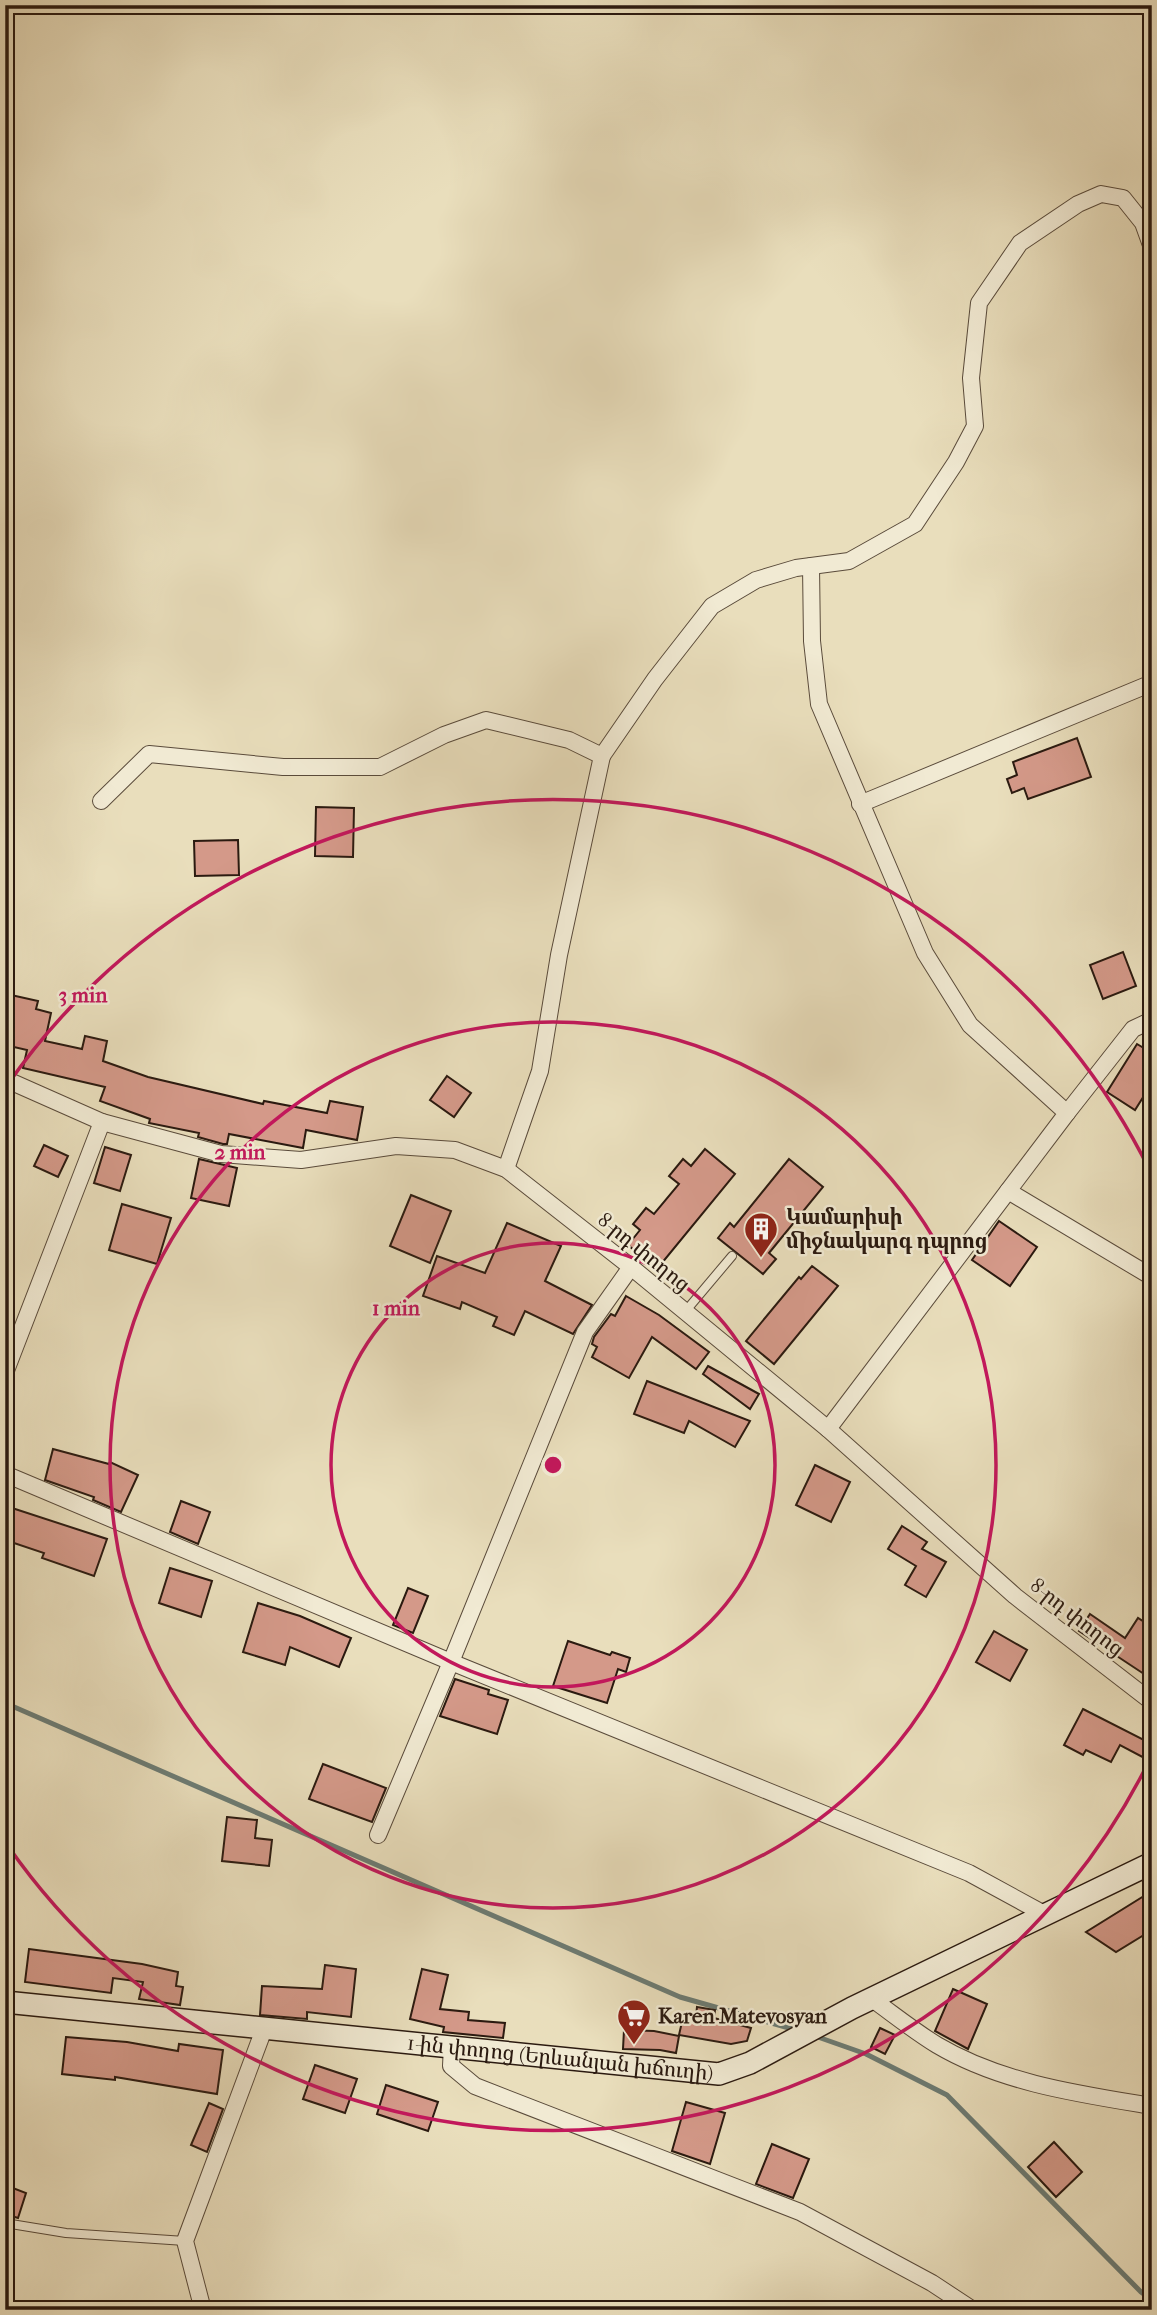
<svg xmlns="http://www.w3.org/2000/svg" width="1157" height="2315" viewBox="0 0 1157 2315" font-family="'IM FELL French Canon','Noto Serif Armenian',serif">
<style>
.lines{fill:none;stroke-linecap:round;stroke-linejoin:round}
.stream{stroke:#6c7b73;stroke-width:5}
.building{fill:#d49989;stroke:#2b1a10;stroke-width:2}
.service-casing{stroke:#5a4b3b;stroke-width:10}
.minor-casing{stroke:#5a4b3b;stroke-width:18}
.secondary-casing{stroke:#2b1a10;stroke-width:24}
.service{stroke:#f1ead3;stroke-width:8}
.minor{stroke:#f1ead3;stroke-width:16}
.secondary{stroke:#f1ead3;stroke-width:21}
.ring{fill:none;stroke:#c2185b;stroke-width:3.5}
.labels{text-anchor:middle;stroke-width:5;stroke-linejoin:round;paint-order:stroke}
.poi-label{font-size:21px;font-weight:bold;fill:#2b1a10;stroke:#f1ead3;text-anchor:start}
.street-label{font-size:21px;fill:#2b1a10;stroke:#f1ead3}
.centre{fill:#c2185b;stroke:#f1ead3;stroke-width:3.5}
.ring-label{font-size:21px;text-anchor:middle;font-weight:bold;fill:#c2185b;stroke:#f1ead3;stroke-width:5;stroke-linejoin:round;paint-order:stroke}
</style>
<rect width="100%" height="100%" fill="#e9debc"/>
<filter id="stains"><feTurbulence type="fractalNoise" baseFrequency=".00286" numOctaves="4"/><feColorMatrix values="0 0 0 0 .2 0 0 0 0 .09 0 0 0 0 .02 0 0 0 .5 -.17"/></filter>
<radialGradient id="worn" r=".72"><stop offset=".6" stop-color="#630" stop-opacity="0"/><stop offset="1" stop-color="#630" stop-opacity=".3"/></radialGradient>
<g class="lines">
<g class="stream">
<polyline points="5,1703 680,1997 796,2030"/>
<polyline points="815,2036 866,2054 947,2095 1141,2292 1152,2300"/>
</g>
</g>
<g class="building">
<polygon points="1077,738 1091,777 1028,799 1024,788 1012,793 1007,779 1017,775 1013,762"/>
<polygon points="316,807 354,808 353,857 315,856"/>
<polygon points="238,840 239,875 195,876 194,841"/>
<polygon points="1123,952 1136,986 1103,999 1090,965"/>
<polygon points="11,995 38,1001 36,1009 51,1013 45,1041 82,1049 85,1036 107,1041 103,1061 148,1077 263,1104 264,1101 327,1113 330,1101 363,1107 357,1140 306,1130 303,1148 229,1134 227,1144 223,1144 198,1137 199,1133 149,1123 150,1119 100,1101 105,1087 23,1068 27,1050 5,1045 5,1020"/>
<polygon points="1137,1044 1152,1053 1152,1083 1135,1110 1107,1092"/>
<polygon points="447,1076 471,1093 454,1117 430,1100"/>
<polygon points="44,1145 68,1156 58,1177 34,1166"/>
<polygon points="105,1147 131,1155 120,1191 94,1183"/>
<polygon points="705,1149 735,1174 657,1269 628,1245 640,1230 633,1224 646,1208 654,1214 679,1184 669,1176 683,1159 691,1166"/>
<polygon points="199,1159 237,1168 229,1206 191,1198"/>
<polygon points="789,1159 823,1187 769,1253 776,1259 763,1274 718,1238 730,1223 734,1227"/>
<polygon points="411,1195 451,1211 430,1263 390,1246"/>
<polygon points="122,1204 171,1218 157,1264 109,1250"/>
<polygon points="999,1221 1037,1247 1010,1286 972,1260"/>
<polygon points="507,1223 561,1246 545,1281 592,1305 573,1334 525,1311 514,1335 493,1326 497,1317 462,1302 460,1309 423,1296 437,1256 485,1273"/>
<polygon points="812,1266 838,1286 774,1364 746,1341 799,1277 801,1279"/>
<polygon points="626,1296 659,1315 709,1352 696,1369 652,1337 629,1378 592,1357 597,1347 592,1344 594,1337 611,1314 615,1316"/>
<polygon points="708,1366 759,1394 750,1409 703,1374"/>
<polygon points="647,1381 750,1421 735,1447 689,1421 684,1433 634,1414"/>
<polygon points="53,1449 109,1464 110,1462 138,1475 121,1512 93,1500 94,1497 45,1480"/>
<polygon points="815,1465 850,1482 831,1522 796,1505"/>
<polygon points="181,1501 210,1512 198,1544 170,1532"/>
<polygon points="9,1507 107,1539 94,1576 42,1558 44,1553 5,1540 5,1519"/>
<polygon points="902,1526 927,1542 922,1549 946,1562 926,1597 905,1585 916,1566 888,1549"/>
<polygon points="170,1568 212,1581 201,1617 159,1603"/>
<polygon points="408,1588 428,1596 413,1633 393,1625"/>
<polygon points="258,1603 300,1616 351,1638 339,1667 290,1647 285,1665 243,1652"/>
<polygon points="1090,1614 1125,1638 1138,1618 1152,1627 1152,1663 1144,1674 1079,1631"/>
<polygon points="994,1631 1027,1650 1010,1681 976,1662"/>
<polygon points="568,1641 610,1655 612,1652 630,1658 626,1672 618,1669 607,1703 553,1686"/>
<polygon points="455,1679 489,1690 488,1694 508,1700 497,1734 440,1716"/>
<polygon points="1083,1709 1152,1744 1152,1762 1120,1745 1111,1762 1086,1750 1083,1755 1064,1745"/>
<polygon points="323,1764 386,1788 372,1822 309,1799"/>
<polygon points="227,1817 257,1820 255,1838 272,1840 269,1866 222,1861"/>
<polygon points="1152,1891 1152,1930 1116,1952 1086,1932"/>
<polygon points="29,1949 142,1964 178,1972 176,1986 183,1987 180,2005 139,1999 143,1982 113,1978 111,1993 25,1982"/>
<polygon points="325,1965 356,1969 351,2017 307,2012 307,2019 260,2015 262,1986 322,1989"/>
<polygon points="422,1969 448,1975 440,2009 469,2012 468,2020 505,2023 503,2038 443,2032 444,2027 410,2019"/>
<polygon points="953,1989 987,2004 968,2049 935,2031"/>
<polygon points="697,2007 715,2010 714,2018 751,2028 747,2041 731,2044 679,2035 684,2013 696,2016"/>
<polygon points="880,2028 895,2035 885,2054 871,2047"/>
<polygon points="624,2030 654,2031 679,2036 676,2053 660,2050 623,2049"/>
<polygon points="66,2037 127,2042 178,2051 179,2044 223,2050 217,2094 115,2077 115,2080 62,2074"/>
<polygon points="315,2065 357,2079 345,2113 303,2099"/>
<polygon points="386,2085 438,2102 428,2131 377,2114"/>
<polygon points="686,2102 725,2113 710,2164 672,2151"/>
<polygon points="209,2103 223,2109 207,2152 191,2145"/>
<polygon points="1054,2142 1082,2172 1056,2197 1028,2167"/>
<polygon points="772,2144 809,2159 793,2198 756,2184"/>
<polygon points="5,2185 26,2193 18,2218 5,2214"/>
</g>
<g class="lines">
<g class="service-casing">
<g id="service">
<polyline points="684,1313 732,1256"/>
<polyline points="5,2223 66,2233 185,2241"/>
</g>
</g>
<g class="minor-casing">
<g id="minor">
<polyline points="811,566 812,641 819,704 925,953 970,1025 1067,1113 828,1429"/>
<polyline points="602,756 655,679 712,606 756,580 796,568 849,561 915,524 956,462 975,426 971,378 979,303 1020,243 1078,204 1101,194 1123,198 1143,223 1152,248"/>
<polyline points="101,801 149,754 283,767 380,767 444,735 486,720 569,740 602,756 559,955 540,1071 506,1169"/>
<polyline points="860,804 1152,683"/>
<polyline points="5,1079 102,1122 221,1154 301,1160 396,1146 455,1150 506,1169 631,1267 828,1429 1015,1596 1152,1702"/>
<polyline points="1067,1113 1133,1029 1152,1020"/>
<polyline points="1008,1191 1152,1277"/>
<polyline points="5,1373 102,1122"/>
<polyline points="5,1474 451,1662 969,1873 1046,1915"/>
<polyline points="378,1835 451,1662 585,1332 631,1267"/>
<path d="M872 1999C893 2014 914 2031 937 2045 1001 2083 1079 2094 1152 2106"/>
<polyline points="452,2046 451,2066 475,2086 800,2212 932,2283 973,2310"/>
<polyline points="203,2310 185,2241 264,2029"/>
</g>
</g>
<g class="secondary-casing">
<g id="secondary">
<path id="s1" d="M5 2002 719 2074 750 2063 852 2008 1152 1863"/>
</g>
</g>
<use href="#service" class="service"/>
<use href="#minor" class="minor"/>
<use href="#secondary" class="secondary"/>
</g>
<g class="ring">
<circle cx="553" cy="1465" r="222"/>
<circle cx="553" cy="1465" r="443"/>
<path d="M1151 1757A665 665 0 0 1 8 1846M8 1084A665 665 0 0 1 1151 1173"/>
</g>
<defs>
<g id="building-pin" transform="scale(1.75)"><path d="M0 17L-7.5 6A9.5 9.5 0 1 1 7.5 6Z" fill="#8f2418" stroke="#f1ead3"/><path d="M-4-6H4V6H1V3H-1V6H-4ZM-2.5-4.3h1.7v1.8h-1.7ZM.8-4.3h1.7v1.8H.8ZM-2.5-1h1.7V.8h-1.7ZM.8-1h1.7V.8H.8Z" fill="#fff"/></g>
<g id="supermarket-pin" transform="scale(1.75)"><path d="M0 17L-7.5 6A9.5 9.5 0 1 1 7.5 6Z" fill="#8f2418" stroke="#f1ead3"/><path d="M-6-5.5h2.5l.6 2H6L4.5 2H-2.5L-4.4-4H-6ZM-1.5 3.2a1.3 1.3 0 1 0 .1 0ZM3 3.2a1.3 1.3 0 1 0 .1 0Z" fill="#fff"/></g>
</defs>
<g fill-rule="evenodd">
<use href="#building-pin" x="761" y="1229"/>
<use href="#supermarket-pin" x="634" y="2016"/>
</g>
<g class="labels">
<g class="poi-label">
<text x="786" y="1224">Կամարիսի<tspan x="786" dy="24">միջնակարգ դպրոց</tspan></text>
<text x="658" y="2023">Karen Matevosyan</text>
</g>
<g class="street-label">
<text transform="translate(644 1252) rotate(39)" y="7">8-րդ փողոց</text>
<text transform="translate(1077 1617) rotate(38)" y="7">8-րդ փողոց</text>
<text dy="7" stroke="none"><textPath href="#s1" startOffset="558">1-ին փողոց (Երևանյան խճուղի)</textPath></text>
</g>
</g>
<circle cx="553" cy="1465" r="10" class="centre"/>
<g class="ring-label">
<text x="83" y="1002">3 min</text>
<text x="240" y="1159">2 min</text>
<text x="396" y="1315">1 min</text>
</g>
<rect width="1157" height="2315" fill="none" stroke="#e9debc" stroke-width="28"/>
<rect x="7" y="7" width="1143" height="2301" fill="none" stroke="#2b1a10" stroke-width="3.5"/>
<rect x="14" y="14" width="1129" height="2287" fill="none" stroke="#2b1a10" stroke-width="2"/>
<rect width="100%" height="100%" filter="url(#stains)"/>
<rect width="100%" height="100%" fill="url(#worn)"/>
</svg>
